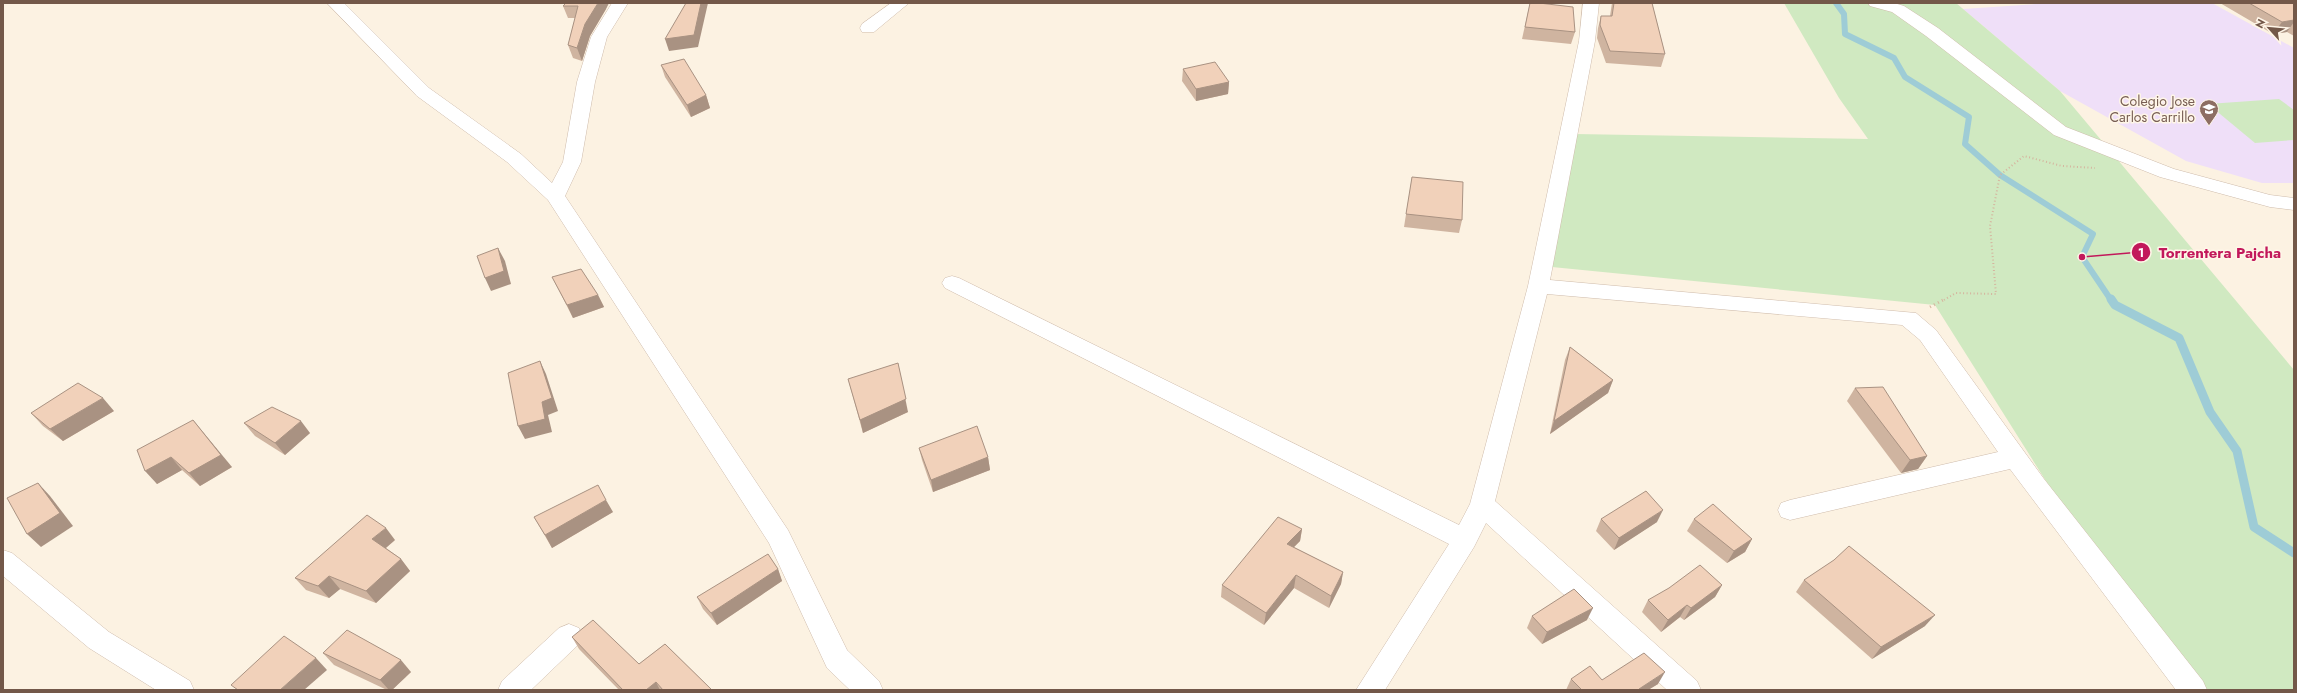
<svg xmlns="http://www.w3.org/2000/svg" width="2297" height="693" viewBox="0 0 2297 693" font-family="Jost,sans-serif">
<style>
.education{fill:#efdff8}
.green{fill:#d0e9c1}
.lines{fill:none;stroke-linecap:round;stroke-linejoin:round}
.stream-far1{stroke:#9eccd6;stroke-width:6}
.stream{stroke:#9eccd6;stroke-width:9}
.minor-casing{stroke:#cfbcac;stroke-width:1}
.path-far1{stroke:#d5b49e;stroke-width:2;stroke-dasharray:1 2.5;stroke-linecap:butt}
.path{stroke:#d5b49e;stroke-width:3;stroke-dasharray:1 3.5;stroke-linecap:butt}
.minor{fill:#fff;fill-rule:evenodd}
.wall{fill:#cfb4a0}
.shaded-wall{fill:#a99282}
.building{fill:#f1d1ba;stroke:#a99282}
.labels{text-anchor:middle;stroke-width:3;stroke-linejoin:round;paint-order:stroke}
.education-label{font-size:14px;fill:#785e54;stroke:#fff6e8;text-anchor:end}
.leader{fill:none;stroke:#c2185b;stroke-width:1.5}
.callout-dot{fill:#c2185b;stroke:#fff6e8;stroke-width:1.5}
.mark-label{font-size:12px;text-anchor:middle;font-weight:bold;fill:#fff}
.callout-label{font-size:15px;text-anchor:middle;font-weight:bold;fill:#c2185b;stroke:#fff6e8;stroke-width:3;stroke-linejoin:round;paint-order:stroke}
</style>
<rect width="100%" height="100%" fill="#fcf2e2"/>
<polygon class="education" points="2052,3 2212,3 2294,48 2294,183 2262,183 2186,161 2060,91 1963,9"/>
<g class="green">
<polygon points="1784,3 1956,3 2060,91 2294,370 2294,690 2206,690 2073,524 1935,305 1552,267 1575,134 1868,139 1839,98"/>
<polygon points="2279,99 2294,110 2294,140 2255,143 2208,104"/>
</g>
<g class="lines">
<polyline class="stream-far1" points="1836,3 1844,14 1845,34 1894,58 1905,77 1969,117 1965,144 2000,175 2093,234 2082,257 2111,300"/>
<polyline class="stream" points="2111,299 2115,305 2179,338 2210,412 2237,451 2254,527 2294,553"/>
<g class="minor-casing">
<g id="minor">
<polygon points="327,3 344,3 429,88 521,154 552,183 563,162 577,82 591,37 612,3 628,3 607,37 595,82 581,162 565,196 788,530 847,650 879,681 883,690 850,690 827,668 769,543 548,200 507,162 417,96"/>
<polygon points="891,3 909,3 874,32 862,32 860,28 862,24"/>
<polygon points="1583,3 1599,3 1595,41 1550,280 1916,313 1936,330 2044,479 2203,681 2207,690 2176,690 2010,469 1790,520 1781,517 1778,510 1781,503 1790,500 1998,452 1920,340 1902,325 1547,294 1495,501 1697,681 1701,690 1667,690 1486,523 1474,547 1385,690 1356,690 1449,544 945,288 942,283 945,278 952,276 959,278 1459,525 1470,504 1528,286 1579,41"/>
<polygon points="1868,3 1894,3 1904,6 1938,28 2066,127 2174,169 2270,195 2294,198 2294,210 2270,207 2160,177 2054,135 1926,36 1892,12 1870,6"/>
<polygon points="3,550 12,553 109,632 190,681 194,690 156,690 89,648 3,576"/>
<polygon points="569,624 579,628 582,636 579,644 531,690 498,690 502,681 559,628"/>
</g>
</g>
<polyline class="path-far1" points="1944,300 1956,293 1996,294 1990,226 2000,175 2024,156 2062,166 2095,168"/>
<polyline class="path" points="1930,307 1945,299"/>
<use href="#minor" class="minor"/>
</g>
<g class="wall">
<polygon points="566,3 606,9 590,36 582,61 573,58 568,45 575,18 568,18 563,6"/>
<polygon points="1530,3 1575,32 1571,44 1522,39"/>
<polygon points="1612,3 1652,3 1665,54 1661,67 1606,63 1597,38 1598,28 1601,16 1610,16"/>
<polygon points="1673,3 1687,3 1686,4"/>
<polygon points="2220,3 2294,3 2294,36 2287,32 2273,34"/>
<polygon points="661,65 706,95 710,108 691,117 665,77"/>
<polygon points="1183,69 1229,82 1228,94 1196,101 1182,81"/>
<polygon points="1412,177 1462,220 1459,233 1404,227"/>
<polygon points="552,277 598,295 604,307 573,318"/>
<polygon points="1570,347 1613,380 1608,393 1550,434 1565,360"/>
<polygon points="848,379 908,412 863,433"/>
<polygon points="1855,388 1927,456 1918,469 1901,473 1847,401"/>
<polygon points="114,411 63,441 43,426 31,413"/>
<polygon points="244,423 310,433 285,455 255,436"/>
<polygon points="919,448 988,457 990,470 933,492 922,460"/>
<polygon points="137,450 232,467 200,486 182,470 157,484"/>
<polygon points="613,512 552,548 534,517"/>
<polygon points="1601,519 1657,522 1614,550 1596,531"/>
<polygon points="1694,519 1752,539 1745,552 1727,563 1687,531"/>
<polygon points="1302,529 1300,541 1294,547 1343,572 1341,584 1329,608 1294,588 1264,625 1221,597 1222,585"/>
<polygon points="395,540 386,548 401,559 410,571 376,603 340,589 329,598 306,590 295,578"/>
<polygon points="778,569 782,581 717,625 703,609 697,597"/>
<polygon points="1804,580 1925,626 1872,659 1796,592"/>
<polygon points="1722,585 1715,597 1684,620 1680,617 1661,632 1642,612 1648,600"/>
<polygon points="1532,616 1587,620 1542,644 1527,628"/>
<polygon points="572,637 639,664 665,644 712,690 619,690 579,649"/>
<polygon points="323,653 411,672 392,690 387,690 334,665"/>
<polygon points="1571,679 1602,680 1658,684 1648,690 1566,690"/>
</g>
<g class="shaded-wall">
<polygon points="598,3 609,3 606,9 590,36 582,61 577,48 585,24"/>
<polygon points="701,3 708,3 698,47 669,51 665,39"/>
<polygon points="2294,20 2294,22 2287,32 2273,34 2282,22"/>
<polygon points="1229,82 1228,94 1196,101 1196,89"/>
<polygon points="706,95 710,108 691,117 687,105"/>
<polygon points="498,248 505,261 511,284 491,291 485,278"/>
<polygon points="598,295 604,307 573,318 567,305"/>
<polygon points="540,361 546,374 558,411 548,415 552,432 525,439 518,426 542,402"/>
<polygon points="898,363 908,412 863,433 860,420"/>
<polygon points="1613,380 1608,393 1550,434 1554,421"/>
<polygon points="103,398 114,411 63,441 50,429"/>
<polygon points="193,420 232,467 200,486 189,473"/>
<polygon points="301,421 310,433 285,455 275,443"/>
<polygon points="1927,456 1918,469 1901,473 1910,460"/>
<polygon points="171,457 182,470 157,484 145,471"/>
<polygon points="988,457 990,470 933,492 931,480"/>
<polygon points="38,483 50,496 73,526 41,547 27,534"/>
<polygon points="606,500 613,512 552,548 545,535"/>
<polygon points="1663,510 1657,522 1614,550 1619,538"/>
<polygon points="386,528 395,540 382,551 372,539"/>
<polygon points="1302,529 1300,541 1285,556 1287,544"/>
<polygon points="1752,539 1745,552 1727,563 1734,551"/>
<polygon points="401,559 410,571 376,603 366,591"/>
<polygon points="778,569 782,581 717,625 711,613"/>
<polygon points="1343,572 1341,584 1329,608 1331,596"/>
<polygon points="1296,575 1294,588 1264,625 1266,613"/>
<polygon points="329,576 340,589 329,598 318,586"/>
<polygon points="1722,585 1715,597 1684,620 1691,608"/>
<polygon points="1687,605 1680,617 1661,632 1668,620"/>
<polygon points="1593,608 1587,620 1542,644 1547,632"/>
<polygon points="1935,615 1925,626 1872,659 1881,647"/>
<polygon points="316,658 327,670 304,690 280,690"/>
<polygon points="401,660 411,672 392,690 389,690 380,680"/>
<polygon points="1665,672 1658,684 1648,690 1638,690 1639,689"/>
<polygon points="656,682 660,690 646,690"/>
</g>
<g class="building">
<polygon points="566,3 598,3 585,24 577,48 568,45 578,6 563,6"/>
<polygon points="686,3 701,3 694,35 665,39"/>
<polygon points="1530,3 1539,3 1573,7 1575,32 1525,27"/>
<polygon points="1614,3 1652,3 1665,54 1610,51 1600,25 1601,16 1612,16"/>
<polygon points="2249,3 2294,3 2294,20 2282,22"/>
<polygon points="684,59 706,95 687,105 661,65"/>
<polygon points="1215,62 1229,82 1196,89 1183,69"/>
<polygon points="1412,177 1463,182 1462,220 1406,214"/>
<polygon points="498,248 504,271 485,278 477,256"/>
<polygon points="581,269 598,295 567,305 552,277"/>
<polygon points="1570,347 1613,380 1554,421"/>
<polygon points="540,361 552,398 542,402 545,419 518,426 508,373"/>
<polygon points="898,363 906,399 860,420 848,379"/>
<polygon points="78,383 103,398 50,429 31,413"/>
<polygon points="1883,387 1927,456 1910,460 1855,388"/>
<polygon points="272,407 301,421 275,443 244,423"/>
<polygon points="193,420 221,455 189,473 171,457 145,471 137,450"/>
<polygon points="977,426 988,457 931,480 919,448"/>
<polygon points="38,483 60,513 27,534 7,498"/>
<polygon points="598,485 606,500 545,535 534,517"/>
<polygon points="1646,491 1663,510 1619,538 1601,519"/>
<polygon points="1713,504 1752,539 1734,551 1694,519"/>
<polygon points="367,515 386,528 372,539 401,559 366,591 329,576 318,586 295,578"/>
<polygon points="1278,517 1302,529 1287,544 1343,572 1331,596 1296,575 1266,613 1222,585"/>
<polygon points="1849,546 1935,615 1881,647 1804,580 1834,560"/>
<polygon points="768,554 778,569 711,613 697,597"/>
<polygon points="1700,565 1722,585 1691,608 1687,605 1668,620 1648,600 1669,588"/>
<polygon points="1574,589 1593,608 1547,632 1532,616"/>
<polygon points="593,620 639,664 665,644 712,690 663,690 656,682 646,690 623,690 572,637"/>
<polygon points="347,630 401,660 380,680 323,653"/>
<polygon points="284,636 316,658 280,690 238,690 231,685"/>
<polygon points="1644,653 1665,672 1639,689 1640,690 1582,690 1571,679 1590,666 1602,680"/>
</g>
<defs>
<g id="school-pin" transform="scale(1)"><path d="M0 17L-7.5 6A9.5 9.5 0 1 1 7.5 6Z" fill="#8d6e63" stroke="#fff6e8"/><path d="M0-5L7-2L0 1L-7-2ZM-4 1L0 2.5L4 1V4Q0 6-4 4Z" fill="#fff"/></g>
</defs>
<g fill-rule="evenodd">
<use href="#school-pin" x="2209" y="109"/>
</g>
<g class="labels">
<g class="education-label">
<text x="2195" y="106">Colegio Jose<tspan x="2195" dy="16">Carlos Carrillo</tspan></text>
</g>
</g>
<path class="leader" d="M2082 257L2141 252"/>
<g class="callout-dot">
<circle cx="2082" cy="257" r="4"/>
<circle cx="2141" cy="252" r="10"/>
</g>
<g class="mark-label">
<text x="2141" y="257">1</text>
</g>
<g class="callout-label">
<text x="2220" y="258">Torrentera Pajcha</text>
</g>
<rect width="2297" height="693" fill="none" stroke="#735849" stroke-width="8"/>
<g transform="translate(2269 28) rotate(297)" stroke="#fff6e8" stroke-width="3" paint-order="stroke">
<path d="M0-3L7 15L0 10L-7 15Z" fill="#735849"/>
<text y="-6" font-size="11" font-weight="bold" text-anchor="middle" fill="#735849">N</text>
</g>
</svg>
